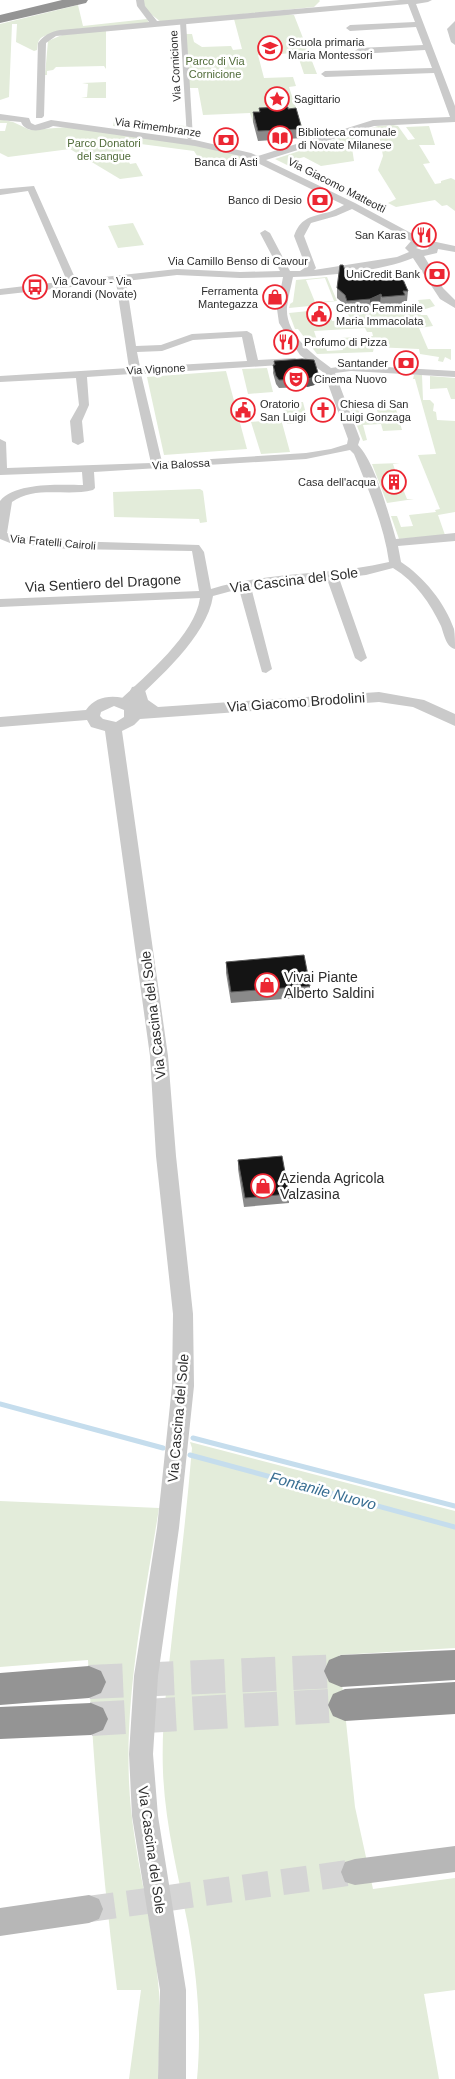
<svg xmlns="http://www.w3.org/2000/svg" width="455" height="2079" viewBox="0 0 455 2079" font-family="Helvetica,sans-serif">
<style>
.green{fill:#e3ecda;fill-rule:evenodd}
.lines{fill:none;stroke-linecap:round;stroke-linejoin:round}
.stream{stroke:#c5dded;stroke-width:5}
.secondary-tunnel{stroke:#d5d5d5;stroke-width:26;stroke-dasharray:26 13;stroke-linecap:butt}
.motorway-tunnel{stroke:#d5d5d5;stroke-width:34;stroke-dasharray:34 17;stroke-linecap:butt}
.pedestrian{fill:#cacaca;fill-rule:evenodd}
.minor{fill:#cacaca;fill-rule:evenodd}
.tertiary{fill:#cacaca;fill-rule:evenodd}
.secondary{fill:#b7b7b7;fill-rule:evenodd}
.motorway{fill:#949494;fill-rule:evenodd}
.wall{fill:#8a8a8a}
.shaded-wall{fill:#5a5a5a}
.building{fill:#141414;stroke:#5a5a5a}
.labels{text-anchor:middle;stroke-width:5;stroke-linejoin:round;paint-order:stroke}
.far-poi-label{font-size:11px;fill:#2d2d2d;stroke:#fff;text-anchor:start}
.far-park-label{font-size:11px;fill:#506b39;stroke:#fff}
.far-street-label{font-size:11px;fill:#2d2d2d;stroke:#fff}
.street-label{font-size:14px;fill:#2d2d2d;stroke:#fff}
.poi-label{font-size:14px;fill:#2d2d2d;stroke:#fff;text-anchor:start}
.water-label{font-size:15px;font-style:italic;fill:#386e92;stroke:#fff}
</style>
<rect width="100%" height="100%" fill="#fff"/>
<g class="green">
<polygon points="142,0 319,0 320,1 314,7 161,22 147,11"/>
<path d="M78 5 83 26 147 19 149 23C131 25 50 28 40 39 37 42 38 46 37 50L34 51 16 42 17 24H12L9 97 0 100V24Z"/>
<polygon points="287,14 294,15 317,74 304,74 297,53 258,55 264,78 293,77 296,86 289,87 306,138 253,122 250,113 203,115 198,88 185,88 182,34 192,34 194,42 202,47 231,46 233,50 242,49 234,19"/>
<polygon points="106,30 106,69 104,66 56,67 53,70 47,71 47,75 53,75 45,75 48,41 62,35"/>
<polygon points="106,82 106,98 81,98 87,97 88,84 82,83"/>
<polygon points="0,119 13,122 30,130 68,127 200,146 229,152 249,159 203,165 194,151 118,141 130,164 136,163 143,176 120,179 70,149 8,157 0,153 0,131 5,131 7,123 0,123"/>
<polygon points="114,121 186,126 187,136 113,126"/>
<polygon points="393,125 398,126 408,140 415,139 406,127 429,126 435,145 419,145 430,163 423,164 435,184 441,183 441,181 451,178 455,180 455,211 447,205 442,206 435,200 396,207 388,203 396,199 378,170 383,156 379,134 376,131 367,131 367,133 359,132 378,126"/>
<polygon points="348,135 355,136 357,146 352,148 354,161 321,166 304,157 297,159 302,162 291,167 275,159"/>
<polygon points="133,223 144,245 118,248 108,226"/>
<path d="M327 277 337 301 320 303V305L289 308 290 304 293 302 296 280ZM325 278 334 301 315 302 306 280Z"/>
<path d="M430 299 435 306 419 311 421 315H427L433 326 419 328 428 349H451V360L445 357 443 362 438 361 439 357 420 354 419 349 374 347 373 352 317 354 298 329H295L289 313 328 309 332 321 350 319 347 311 370 309 380 303 382 307 404 306 406 309 421 307 418 300ZM365 328 367 332H372L373 336 340 338 343 350 327 351 323 340H317L314 331Z"/>
<polygon points="267,368 273,392 248,394 242,369"/>
<polygon points="226,371 247,449 164,455 147,377"/>
<polygon points="414,375 422,375 423,400 430,400 434,404 433,411 436,412 437,420 455,421 455,512 438,515 445,535 399,539 391,516 397,516 401,527 413,526 409,515 436,512 435,510 440,509 418,455 436,454 415,379 413,379"/>
<polygon points="430,376 455,378 455,399 451,399 447,388 430,389"/>
<polygon points="303,402 308,422 287,424 282,403"/>
<polygon points="348,403 356,403 361,418 379,418 377,410 396,409 402,430 383,431 381,424 363,425 367,440 363,441"/>
<polygon points="281,419 290,452 261,454 251,422"/>
<polygon points="400,463 393,464 395,470 403,471 391,472 393,480 390,481 391,484 401,484 407,499 414,499 387,503 372,464"/>
<polygon points="200,489 203,491 207,522 200,523 199,519 114,517 113,492"/>
<path d="M190 1442 455 1511V1648L339 1655 355 1807 373 1889 455 1878V1990L424 1994 439 2079H197C202 2027 197 1976 188 1925 178 1874 165 1824 163 1772 161 1724 168 1676 173 1628 180 1568 187 1508 192 1448Z"/>
<path d="M0 1501 159 1508C145 1598 125 1690 129 1782 132 1853 154 1921 159 1992 161 2021 159 2050 158 2079H129L141 1990H117C103 1880 94 1771 88 1660L0 1667Z"/>
</g>
<g class="lines">
<g class="stream">
<polyline points="0,1404 163,1448"/>
<polyline points="193,1438 455,1506"/>
<polyline points="190,1455 455,1527"/>
</g>
<polyline class="secondary-tunnel" points="89,1909 355,1872"/>
<g class="motorway-tunnel">
<polyline points="89,1682 341,1671"/>
<polyline points="91,1719 345,1705"/>
</g>
<polygon class="pedestrian" points="183,20 186,22 193,138 190,140 187,138 180,22"/>
<g class="minor">
<path d="M136 0H144L145 6 157 21 400 0H432L428 2 416 4 455 106V122L374 126 266 160 355 203 422 239 455 246V252L438 249 437 253 424 256 443 288 455 300V308L440 299 413 258C383 271 326 276 293 277 291 287 288 297 287 307 285 334 312 354 331 368L351 365 455 371V377L351 371 335 373 360 439 358 445C375 462 389 515 396 539L455 533V541L398 546 401 562C424 577 445 603 454 629 455 635 455 643 455 649 446 647 444 634 441 626 430 603 416 582 393 568L366 575 339 578 367 658 361 662 355 658 327 579 251 587 272 669 266 673 262 672 239 589 213 596C207 637 157 679 129 707L124 708 118 704 119 701C146 675 195 635 200 598L0 607V599L199 591 192 551 68 549 10 543 0 539V501C16 482 60 485 83 485L82 472 0 475V439L6 442 7 468 151 463 131 374 87 377 89 405 82 421 84 442 78 445 72 442 70 421 79 405 76 378 0 382V376L129 368 116 282 0 295V289L67 281 28 191 0 195V189L34 186 76 280 177 269 240 272 280 271 260 233 265 230 270 233 290 271H300L306 267 294 236C300 219 309 217 325 213 332 212 338 208 344 205L245 157 195 146 53 126C43 131 26 134 21 122L0 120V114L29 118 31 123 35 125 51 120 195 140 251 153 258 156 373 120 450 117 434 73 325 77 321 74 325 71 432 68 425 50 359 54 355 51 359 48 423 45 416 27 350 31 346 28 350 25 415 22 408 4 56 36 46 43 44 116 42 118H36L38 43C44 35 50 32 60 30L149 22 137 6ZM352 209 411 241 405 248 409 252 397 257 314 270 316 268 304 236 311 223 336 216ZM424 244 429 246 428 249 422 250 416 248ZM177 275 240 278 283 277 277 309 279 323 300 355 324 373 348 439 347 444 331 449 306 453 162 462 141 374 295 364 300 361 295 358 258 360 252 334 247 331 192 334 161 345 136 346 126 281ZM242 337 247 361 140 367 137 352 162 351 193 340ZM350 450 354 454C368 489 384 525 389 562 330 576 268 571 211 589L204 552 199 545 68 541 12 536 7 533 12 502C35 485 67 497 93 490L95 488 94 472 306 459Z"/>
<polygon points="455,21 455,45 451,42 447,29"/>
</g>
<path class="tertiary" d="M138 686 144 687 148 700 158 707 379 692 424 700 455 714V726L413 707 379 702 140 719 134 725 122 731 168 1056 176 1156 193 1314 194 1386 179 1528 158 1676 153 1754 158 1816 186 1990V2079H158L160 1990 132 1816 129 1754 134 1676 157 1528 172 1386 173 1314 156 1156 150 1056 105 731 91 727 87 720 0 727V717L86 710C96 695 116 694 132 701L130 691 132 687ZM114 706 124 710V717L116 722 103 719 100 716 101 712Z"/>
<g class="secondary">
<polygon points="455,1846 455,1872 355,1885 345,1882 341,1872 345,1862 355,1859"/>
<polygon points="89,1895 99,1899 103,1909 99,1919 89,1923 0,1936 0,1908"/>
</g>
<g class="motorway">
<polygon points="62,0 88,0 86,3 0,23 0,15"/>
<polygon points="455,1650 455,1680 341,1687 329,1682 324,1671 329,1660 341,1655"/>
<polygon points="89,1666 101,1671 106,1682 101,1693 89,1698 0,1705 0,1673"/>
<polygon points="455,1682 455,1714 345,1721 333,1716 328,1705 333,1694 345,1689"/>
<polygon points="91,1703 103,1708 108,1719 103,1730 91,1735 0,1739 0,1707"/>
</g>
</g>
<g class="wall">
<polygon points="259,108 288,109 302,129 302,138 258,141 253,122 253,112 259,112"/>
<polygon points="366,278 408,291 407,301 404,301 404,306 382,307 380,304 370,309 347,311 345,305 337,298 337,288"/>
<polygon points="274,361 318,384 307,387 279,388 276,384 273,373"/>
<polygon points="226,962 310,986 310,997 231,1003 226,973"/>
<polygon points="238,1160 289,1194 289,1203 244,1207 238,1169"/>
</g>
<g class="shaded-wall">
<polygon points="381,294 380,304 370,309 370,299"/>
<polygon points="319,376 318,384 307,387 307,379"/>
</g>
<g class="building">
<polygon points="288,107 288,109 296,108 302,129 258,131 253,112 260,112 259,108"/>
<polygon points="340,265 343,265 347,276 360,274 366,278 401,275 408,291 403,291 405,295 382,297 381,294 370,299 347,301 345,295 337,288"/>
<polygon points="302,359 314,360 319,376 307,379 279,380 276,376 273,365 275,365 274,361"/>
<polygon points="304,955 310,986 231,992 226,962"/>
<polygon points="282,1156 289,1194 245,1198 238,1160"/>
</g>
<defs>
<g id="school-ring" transform="scale(1.25)"><circle r="9.5" fill="#fff" stroke="#ec2733" stroke-width="1.5"/><path d="M0-5L7-2L0 1L-7-2ZM-4 1L0 2.5L4 1V4Q0 6-4 4Z" fill="#ec2733"/></g>
<g id="sight-ring" transform="scale(1.25)"><circle r="9.5" fill="#fff" stroke="#ec2733" stroke-width="1.5"/><path d="M0-6L1.8-2.2L6-1.7L2.9 1.2L3.7 5.4L0 3.3L-3.7 5.4L-2.9 1.2L-6-1.7L-1.8-2.2Z" fill="#ec2733"/></g>
<g id="library-ring" transform="scale(1.25)"><circle r="9.5" fill="#fff" stroke="#ec2733" stroke-width="1.5"/><path d="M-6-4Q-3-5.5-.7-3.5V5Q-3 3-6 4ZM6-4Q3-5.5 .7-3.5V5Q3 3 6 4Z" fill="#ec2733"/></g>
<g id="bank-ring" transform="scale(1.25)"><circle r="9.5" fill="#fff" stroke="#ec2733" stroke-width="1.5"/><path d="M-6-4H6V4H-6ZM0-2.3a2.3 2.3 0 1 0 0 4.6a2.3 2.3 0 1 0 0-4.6Z" fill="#ec2733"/></g>
<g id="restaurant-ring" transform="scale(1.25)"><circle r="9.5" fill="#fff" stroke="#ec2733" stroke-width="1.5"/><path d="M-5-6h1v4h1v-4h1v4h1v-4h1v5L-1.5 .5V6h-2V.5L-5-1ZM5-6V6H3V1.5H1.5Q1.5-4 5-6Z" fill="#ec2733"/></g>
<g id="bus-ring" transform="scale(1.25)"><circle r="9.5" fill="#fff" stroke="#ec2733" stroke-width="1.5"/><path d="M-5-6H5V4H4V6H2V4H-2V6H-4V4H-5ZM-3.5-4V0h7V-4ZM-3.5 1.2v1.5H-2V1.2ZM2 1.2v1.5H3.5V1.2Z" fill="#ec2733"/></g>
<g id="shop-ring" transform="scale(1.25)"><circle r="9.5" fill="#fff" stroke="#ec2733" stroke-width="1.5"/><path d="M-5-2.5h2.3a2.7 3.5 0 0 1 5.4 0H5L5.5 6h-11ZM-1.5-2.5h3a1.5 2.3 0 0 0-3 0Z" fill="#ec2733"/></g>
<g id="civic-ring" transform="scale(1.25)"><circle r="9.5" fill="#fff" stroke="#ec2733" stroke-width="1.5"/><path d="M-.6-6.5H3V-4.5H.6V-3L4-1V1h2V6H-6V1h2V-1L-.6-3ZM-1.2 2.5V6h2.4V2.5Z" fill="#ec2733"/></g>
<g id="theatre-ring" transform="scale(1.25)"><circle r="9.5" fill="#fff" stroke="#ec2733" stroke-width="1.5"/><path d="M-5-5.5Q0-4 5-5.5V0Q5 5 0 6Q-5 5-5 0ZM-3.3-2.5H-1v1.5H-3.3ZM1-2.5H3.3v1.5H1ZM-2.8 1Q0 5.5 2.8 1Z" fill="#ec2733"/></g>
<g id="church-ring" transform="scale(1.25)"><circle r="9.5" fill="#fff" stroke="#ec2733" stroke-width="1.5"/><path d="M-1.2-6h2.4v3.5h3.3v2.4h-3.3V6h-2.4V-.1h-3.3v-2.4h3.3Z" fill="#ec2733"/></g>
<g id="building-ring" transform="scale(1.25)"><circle r="9.5" fill="#fff" stroke="#ec2733" stroke-width="1.5"/><path d="M-4-6H4V6H1V3H-1V6H-4ZM-2.5-4.3h1.7v1.8h-1.7ZM.8-4.3h1.7v1.8H.8ZM-2.5-1h1.7V.8h-1.7ZM.8-1h1.7V.8H.8Z" fill="#ec2733"/></g>
</defs>
<g fill-rule="evenodd">
<use href="#school-ring" x="270" y="48"/>
<use href="#sight-ring" x="277" y="99"/>
<use href="#library-ring" x="280" y="138"/>
<use href="#bank-ring" x="226" y="140"/>
<use href="#bank-ring" x="320" y="200"/>
<use href="#restaurant-ring" x="424" y="235"/>
<use href="#bank-ring" x="437" y="274"/>
<use href="#bus-ring" x="35" y="287"/>
<use href="#shop-ring" x="275" y="297"/>
<use href="#civic-ring" x="319" y="314"/>
<use href="#restaurant-ring" x="286" y="342"/>
<use href="#bank-ring" x="406" y="363"/>
<use href="#theatre-ring" x="296" y="379"/>
<use href="#civic-ring" x="243" y="410"/>
<use href="#church-ring" x="323" y="410"/>
<use href="#building-ring" x="394" y="482"/>
<use href="#shop-ring" x="267" y="985"/>
<use href="#shop-ring" x="263" y="1186"/>
</g>
<g class="labels">
<g class="far-poi-label">
<text x="288" y="46">Scuola primaria<tspan x="288" dy="13">Maria Montessori</tspan></text>
<text x="294" y="103">Sagittario</text>
<text x="298" y="136">Biblioteca comunale<tspan x="298" dy="13">di Novate Milanese</tspan></text>
<text x="226" y="166" text-anchor="middle">Banca di Asti</text>
<text x="302" y="204" text-anchor="end">Banco di Desio</text>
<text x="406" y="239" text-anchor="end">San Karas</text>
<text x="420" y="278" text-anchor="end">UniCredit Bank</text>
<text x="52" y="285">Via Cavour - Via<tspan x="52" dy="13">Morandi (Novate)</tspan></text>
<text x="258" y="295" text-anchor="end">Ferramenta<tspan x="258" dy="13">Mantegazza</tspan></text>
<text x="336" y="312">Centro Femminile<tspan x="336" dy="13">Maria Immacolata</tspan></text>
<text x="304" y="346">Profumo di Pizza</text>
<text x="388" y="367" text-anchor="end">Santander</text>
<text x="314" y="383">Cinema Nuovo</text>
<text x="260" y="408">Oratorio<tspan x="260" dy="13">San Luigi</tspan></text>
<text x="340" y="408">Chiesa di San<tspan x="340" dy="13">Luigi Gonzaga</tspan></text>
<text x="376" y="486" text-anchor="end">Casa dell'acqua</text>
</g>
<g class="far-park-label">
<text x="215" y="65">Parco di Via<tspan x="215" dy="13">Cornicione</tspan></text>
<text x="104" y="147">Parco Donatori<tspan x="104" dy="13">del sangue</tspan></text>
</g>
<g class="far-street-label">
<text transform="translate(175 66) rotate(-93)" y="4">Via Cornicione</text>
<text transform="translate(158 127) rotate(8)" y="4">Via Rimembranze</text>
<text transform="translate(337 185) rotate(27)" y="4">Via Giacomo Matteotti</text>
<text x="238" y="265">Via Camillo Benso di Cavour</text>
<text transform="translate(156 369) rotate(-3)" y="4">Via Vignone</text>
<text transform="translate(181 464) rotate(-3)" y="4">Via Balossa</text>
<text transform="translate(53 542) rotate(5)" y="4">Via Fratelli Cairoli</text>
</g>
<g class="street-label">
<text transform="translate(294 580) rotate(-7)" y="5">Via Cascina del Sole</text>
<text transform="translate(103 583) rotate(-3)" y="5">Via Sentiero del Dragone</text>
<text transform="translate(296 702) rotate(-4)" y="5">Via Giacomo Brodolini</text>
<text transform="translate(153 1015) rotate(-97)" y="5">Via Cascina del Sole</text>
<text transform="translate(178 1418) rotate(-85)" y="5">Via Cascina del Sole</text>
<text transform="translate(152 1850) rotate(82)" y="5">Via Cascina del Sole</text>
</g>
<g class="poi-label">
<text x="284" y="982">Vivai Piante<tspan x="284" dy="16">Alberto Saldini</tspan></text>
<text x="280" y="1183">Azienda Agricola<tspan x="280" dy="16">Valzasina</tspan></text>
</g>
<g class="water-label">
<text transform="translate(323 1491) rotate(15)" y="5">Fontanile Nuovo</text>
</g>
</g>
</svg>
